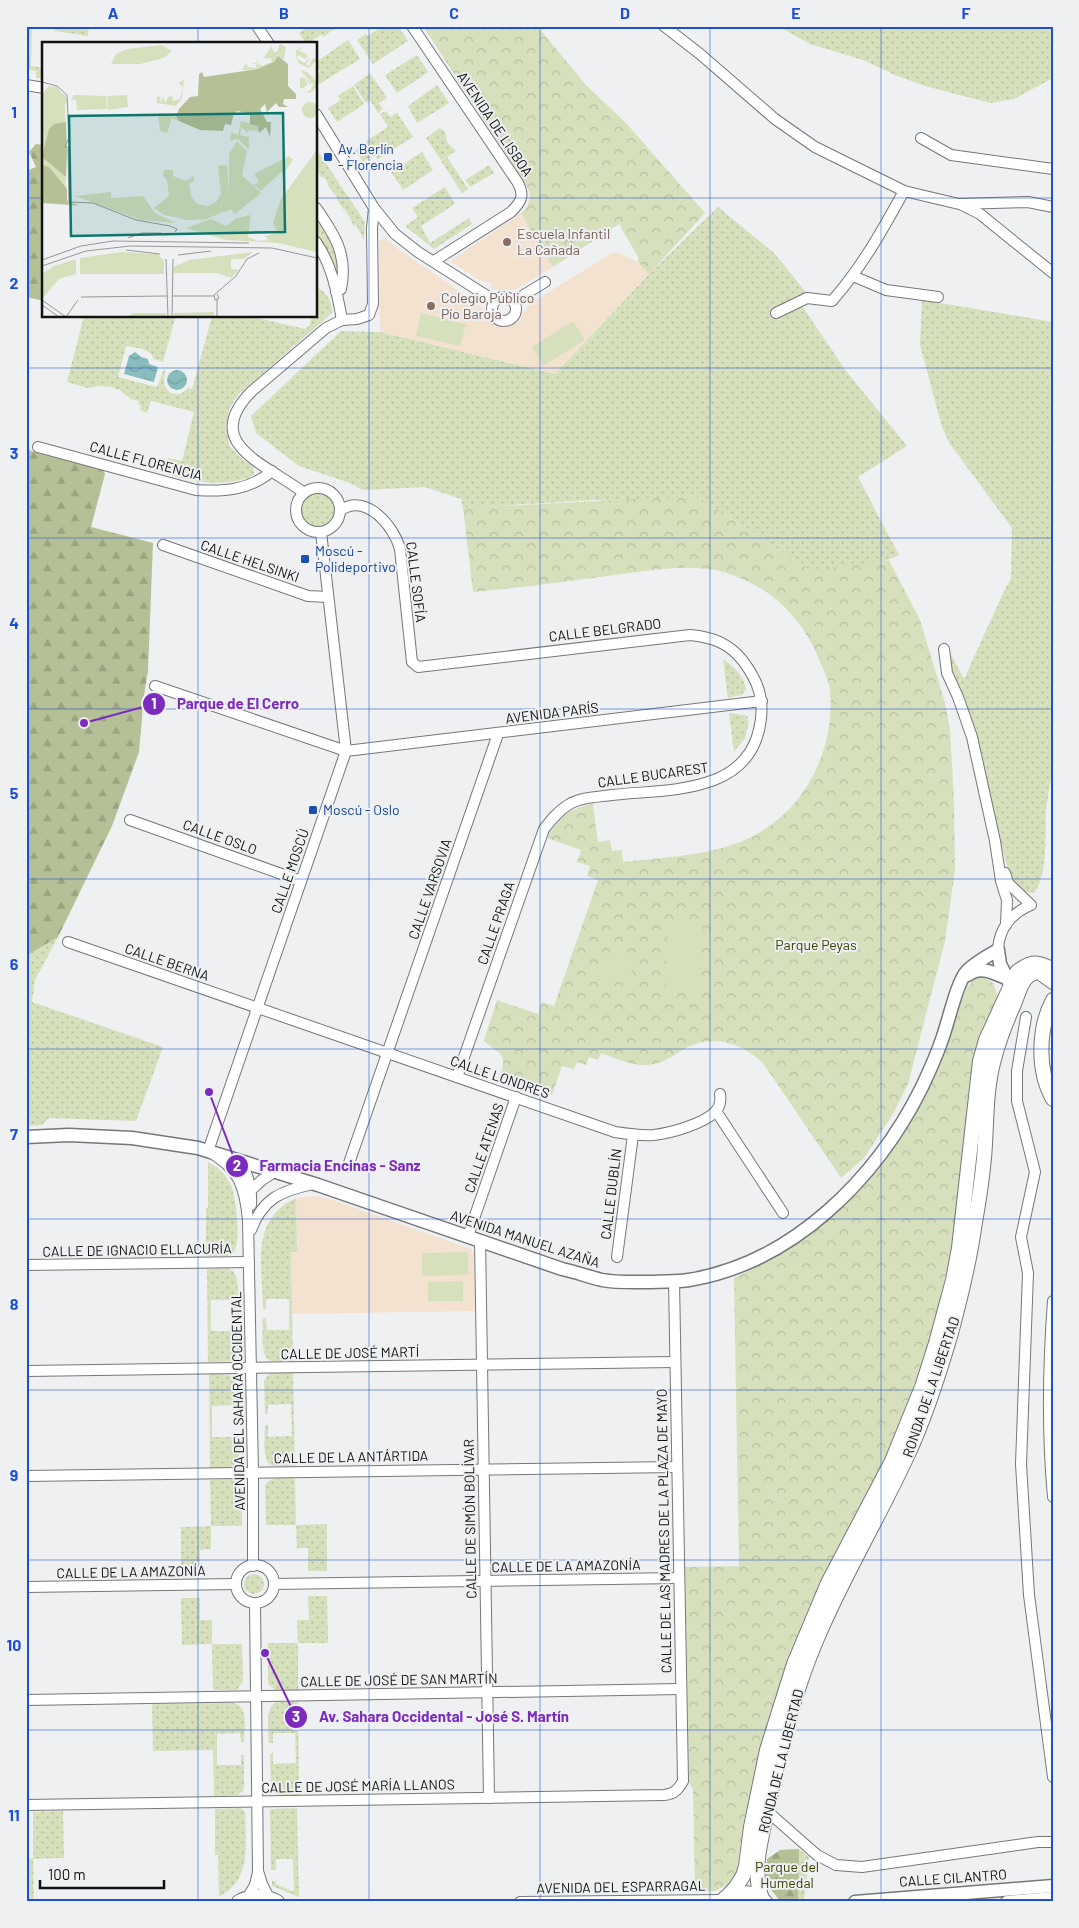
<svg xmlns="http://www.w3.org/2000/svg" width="1079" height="1928" viewBox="0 0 1079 1928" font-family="Barlow,sans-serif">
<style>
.education{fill:#f4e2d1}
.grass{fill:url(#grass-dots)}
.forest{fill:url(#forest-firs)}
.park{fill:url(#park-crowns)}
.pitch{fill:#d6e0bc}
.water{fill:url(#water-waves)}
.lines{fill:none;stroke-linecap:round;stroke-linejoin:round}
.minor-casing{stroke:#76777a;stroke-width:12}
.tertiary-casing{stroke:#76777a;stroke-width:15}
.secondary-casing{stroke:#76777a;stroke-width:16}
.minor{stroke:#fff;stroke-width:10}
.tertiary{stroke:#fff;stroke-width:12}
.secondary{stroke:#fff;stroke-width:14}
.grid{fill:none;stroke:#1d4ed8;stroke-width:1;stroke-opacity:0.55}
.transit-dot{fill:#1a4fb4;stroke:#eef0f2;stroke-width:2}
.education-dot{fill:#8d6e63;stroke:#eef0f2;stroke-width:2}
.labels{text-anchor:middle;stroke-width:4;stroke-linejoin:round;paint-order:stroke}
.street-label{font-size:14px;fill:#111212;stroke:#eef0f2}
.transit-label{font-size:14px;fill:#164399;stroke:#eef0f2;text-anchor:start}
.education-label{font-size:14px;fill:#785e54;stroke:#eef0f2;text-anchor:start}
.park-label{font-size:14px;fill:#384200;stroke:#eef0f2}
.inset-road{fill:none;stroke:#969798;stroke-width:1}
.view{fill:#0f766e;fill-opacity:0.15;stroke:#0f766e;stroke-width:2.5}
.inset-edge{fill:none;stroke:#111212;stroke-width:2.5}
.leader{fill:none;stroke:#7b2cbf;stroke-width:2}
.callout-dot{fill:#7b2cbf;stroke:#eef0f2;stroke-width:2}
.mark-label{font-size:15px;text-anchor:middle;font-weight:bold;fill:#fff}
.callout-label{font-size:15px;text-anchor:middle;font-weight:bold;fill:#7b2cbf;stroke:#eef0f2;stroke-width:4;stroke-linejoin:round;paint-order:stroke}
.neatline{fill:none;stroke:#1d4ed8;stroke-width:2}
.grid-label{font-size:16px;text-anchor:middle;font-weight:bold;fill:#1d4ed8}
</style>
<defs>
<pattern id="grass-dots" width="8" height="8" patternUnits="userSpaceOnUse" patternTransform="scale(1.25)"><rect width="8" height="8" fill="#d6e0bc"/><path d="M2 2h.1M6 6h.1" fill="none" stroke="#b7bfa1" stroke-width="1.8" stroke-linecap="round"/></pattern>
<pattern id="forest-firs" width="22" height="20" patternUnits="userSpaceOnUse" patternTransform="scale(1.25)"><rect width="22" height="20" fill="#b6c097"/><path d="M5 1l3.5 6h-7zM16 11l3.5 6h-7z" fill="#9ba481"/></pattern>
<pattern id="park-crowns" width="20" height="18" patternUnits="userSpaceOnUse" patternTransform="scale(1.25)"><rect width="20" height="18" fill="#d6e0bc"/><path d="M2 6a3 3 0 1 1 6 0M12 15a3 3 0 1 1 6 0" fill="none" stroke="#b7bfa1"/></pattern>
<pattern id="water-waves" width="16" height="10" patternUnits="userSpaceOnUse" patternTransform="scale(1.25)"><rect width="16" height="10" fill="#87bdbd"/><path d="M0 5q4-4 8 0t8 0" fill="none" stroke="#74a1a1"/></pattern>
</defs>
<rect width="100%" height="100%" fill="#eef0f2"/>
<g class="education">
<polygon points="521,213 553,267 515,290 495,290 491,288 492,283 479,280 450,261"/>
<polygon points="385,238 401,251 482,307 488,318 493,324 505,328 518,322 528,305 612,253 619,253 638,262 649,273 555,374 380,332 379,241"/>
<polygon points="314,1196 330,1199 471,1249 474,1253 475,1311 292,1314 291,1252 297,1252 296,1198"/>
</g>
<g class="grass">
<polygon points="27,26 32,26 31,66 44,68 44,79 36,77 36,71 26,70"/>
<polygon points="55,26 89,26 88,36 55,31"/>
<polygon points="309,26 335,26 336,28 323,37 322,34 307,44 299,33"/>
<polygon points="383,26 398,26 408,41 373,64 357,40 366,34 368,36"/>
<polygon points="778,26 1053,26 1053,78 1014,99 990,103 925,86 895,75 863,60 810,44"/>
<polygon points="348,40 360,59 316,86 316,74 320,72 316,66 316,62"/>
<polygon points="417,55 428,72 397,93 385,75"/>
<polygon points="370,73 387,98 379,103 383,109 378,113 370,100 366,103 354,85"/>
<polygon points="437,85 449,103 417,123 408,106"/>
<polygon points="353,86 364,104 337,122 328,108 341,100 338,96"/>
<polygon points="386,111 390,117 397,113 413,137 378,159 374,154 363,162 355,150 367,143 366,141 388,127 380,114"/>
<polygon points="440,128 445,132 447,142 456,151 441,160 426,138"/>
<polygon points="422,152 433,170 403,190 391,172"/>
<polygon points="319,153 365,222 364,240 356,225 354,226 345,209 344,210 337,200 338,199 327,184 328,183 324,177 322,178 316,170 316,156"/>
<polygon points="447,157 468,189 462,193 441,161"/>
<polygon points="489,165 494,173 470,187 465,180"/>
<polygon points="445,187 455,204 421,226 430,243 469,218 472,224 434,249 405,226 418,217 412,208"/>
<path d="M718 207 774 253 809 296 802 306 846 371 907 446 858 477 899 555C873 568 841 565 814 573L714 507 595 500 463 508 461 499 425 487 363 490 350 483 299 466 256 433 251 416 341 331 380 332 555 374 649 274Z"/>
<polygon points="316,214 334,241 340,277 336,281 327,252 316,234"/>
<path d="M318 288C327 292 333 304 332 313L239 394 230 407 226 425 229 445 241 458 253 467 254 474C250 478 246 479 240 480 214 486 193 481 167 474L165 470 168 458 182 461 194 412 151 401 147 413 140 410 141 405 138 404 139 401 131 399 120 390 111 387 99 386 88 388 67 382 84 316H179L175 319 163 362 154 359C150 348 136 348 126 346L118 377 157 387 164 369 166 371C158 389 176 403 188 388L192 389 212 316H248L305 329 309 326 312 316H316V297Z"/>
<path d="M922 300 1053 322V763C1051 779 1048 795 1046 810 1045 834 1048 872 1035 892 1022 895 1016 884 1009 875L972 721 950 668 949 651 964 679 1005 589 1011 579 1012 528 950 444 942 427 920 345Z"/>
<circle cx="318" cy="510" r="17"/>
<path d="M723 659C733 666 745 677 746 690L741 695 728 698Z"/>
<polygon points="729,713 748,716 747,720 749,721 745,738 734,752"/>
<polygon points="58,937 35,980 32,1002 163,1047 136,1121 49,1118 42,1125 26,1126 26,956"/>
<path d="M208 1162C218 1167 225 1174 230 1183 236 1194 242 1245 233 1253 227 1259 215 1256 206 1256V1208H208Z"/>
<path d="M296 1198 297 1252H291L293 1361C286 1361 275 1363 269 1360 260 1355 263 1328 263 1318H266L267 1330H289V1299H266V1309H263C263 1266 249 1220 296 1198Z"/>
<path d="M228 1268C242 1274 237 1297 237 1309H234V1300H211V1331H234V1320L237 1321 238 1354 232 1361 208 1362 207 1269Z"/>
<path d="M270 1373H293L295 1466C288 1466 280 1467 274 1466 261 1464 265 1435 265 1425H268V1437L292 1436 291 1404 268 1405V1414H265L264 1381Z"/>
<path d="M209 1374C240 1374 238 1375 238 1405L212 1406V1437H239C239 1468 241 1467 210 1468Z"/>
<path d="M295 1478 296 1525 327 1524V1571H308V1548H297L296 1525H266L265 1486C270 1475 285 1479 295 1478Z"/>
<polygon points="233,1479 238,1482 241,1487 242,1526 211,1526 211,1549 200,1550 200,1573 181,1573 181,1527 211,1526 210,1480"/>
<circle cx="254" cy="1584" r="10"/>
<polygon points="308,1596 327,1596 328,1643 298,1643 298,1690 275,1690 268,1684 268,1643 298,1643 297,1620 309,1620"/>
<polygon points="181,1598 200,1598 200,1620 212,1620 212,1644 242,1644 243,1681 237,1690 213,1690 212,1644 182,1645"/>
<path d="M276 1702H298L299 1795H279L271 1789 270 1754 273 1753V1764L296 1763 295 1733H273V1743H269C269 1731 264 1708 276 1702Z"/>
<path d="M234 1703C249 1707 244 1729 244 1742H241L240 1733 217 1734V1765H241V1755H244V1790L238 1795 214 1796 213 1750 153 1751 152 1704Z"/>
<path d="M241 1808 245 1812C246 1844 252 1880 219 1897L218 1855H215V1809Z"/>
<polygon points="297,1808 299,1897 272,1886 272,1881 276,1881 276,1884 294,1892 293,1859 276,1859 276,1870 271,1870 270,1809"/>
<polygon points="63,1811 64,1858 33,1859 34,1902 26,1902 26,1859 33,1858 33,1812"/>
<polygon points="799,1849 809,1857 804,1902 781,1902 769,1887 765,1880 767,1859 780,1850"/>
</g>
<g class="forest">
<polygon points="36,144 44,145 44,301 26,297 26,171 36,167 29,152"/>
<polygon points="26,447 31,451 103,470 105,474 91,527 153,543 148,671 144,695 139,752 112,826 58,937 26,956"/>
<polygon points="799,1849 798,1902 781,1902 769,1887 765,1880 767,1859 780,1850"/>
</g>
<g class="park">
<path d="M423 26H537L586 85 626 123 705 213 649 274 638 262V257L619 224 553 267 521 213C529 207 532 197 528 188Z"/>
<path d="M695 496 714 507 814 573 829 568 889 560 920 620 945 703 950 729 954 801 955 870 945 941 908 1084 893 1114 864 1158 841 1178 763 1063C743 1044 714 1034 688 1047 675 1054 662 1065 646 1065 631 1066 615 1058 601 1053L598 1060 589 1057 586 1065 577 1062 574 1069 562 1066 552 1095 500 1077C509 1050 497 1055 484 1040L497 1000 538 1014 542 1002 554 1006 598 880 587 876 590 866 577 862 581 850 547 838C557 818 570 808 593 804L598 842 610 840 612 851 622 850 623 862C672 856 727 856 768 827 810 799 835 743 830 693 830 683 825 673 821 664 804 619 771 586 724 572 689 563 651 570 615 575 568 581 520 588 473 592L463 508Z"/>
<path d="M983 977 993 983 998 997 981 1033 972 1066 969 1086 966 1146 954 1238 936 1317 913 1388 884 1461 822 1580 792 1650 761 1746 744 1820 736 1874 730 1883 715 1891H695L693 1789 689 1783 685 1567 739 1566 734 1278C808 1242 862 1198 906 1128 914 1115 923 1103 929 1089 944 1055 953 1020 968 986L975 979Z"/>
</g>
<g class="pitch">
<polygon points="421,313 466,324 460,346 416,336"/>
<polygon points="573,321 585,340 543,366 532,347"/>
<polygon points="668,924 703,925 699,994 665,991"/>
<polygon points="604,954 634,959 629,984 600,979"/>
<polygon points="468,1252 468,1275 422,1276 422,1253"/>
<polygon points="463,1281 463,1301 428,1301 428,1282"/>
</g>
<g class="water">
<polygon points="135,352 141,357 148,359 149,364 158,367 154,382 124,374 129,356"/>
<circle cx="177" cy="380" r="10"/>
</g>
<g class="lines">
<g class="minor-casing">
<g id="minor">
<polyline points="257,26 269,44"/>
<path d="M412 26 518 183C525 196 521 202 511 212L434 261"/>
<polyline points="664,26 700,54 775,119 815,147 904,191 959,204 1028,202 1053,207"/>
<polyline points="26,85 44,88"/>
<polyline points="316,114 374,208 395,234 418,252 495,301"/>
<polyline points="921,138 951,155 1053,169"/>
<polyline points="962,205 980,214 1053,273"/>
<path d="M316 208C335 235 348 255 341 289L336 292"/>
<path d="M316 242C332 265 337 292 342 320"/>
<polyline points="853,276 886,290 938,297"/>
<circle cx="504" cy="309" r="12"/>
<polyline points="514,301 545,282"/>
<path d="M776 313 807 298 832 301C862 267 882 231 904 191"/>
<path d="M38 447 196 490C224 492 250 490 272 471"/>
<circle cx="318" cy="510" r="22"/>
<path d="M304 493C267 464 199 444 252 391L326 328 342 320 357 319 369 315 373 304 372 228 374 208"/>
<path d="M341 510C366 493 394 526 400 549L412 662 418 667 690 635C712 637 729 643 743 661 758 681 765 699 760 725 748 795 667 789 612 795 598 797 581 797 568 805 558 811 551 820 544 829L457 1077"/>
<polyline points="163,545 308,596 328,597"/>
<polyline points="944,649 947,673 958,697 972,737 995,841 1001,881 1007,900 1006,925"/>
<polyline points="155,686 346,751 762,701"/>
<polyline points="130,820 301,881"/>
<path d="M68 942 615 1132C628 1134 641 1136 654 1135 671 1133 703 1124 715 1112 720 1107 721 1100 720 1094"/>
<path d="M998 950C999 928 1012 913 1031 905L1008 883 1005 873"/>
<polyline points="1026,1017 1017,1071 1017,1101 1035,1172 1021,1237 1028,1273 1021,1464 1029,1595 1053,1777"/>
<polyline points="716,1111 783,1213"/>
<path d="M238 1159C248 1172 252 1188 251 1205"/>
<polyline points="348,1166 498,734"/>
<polyline points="248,1193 262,1180 276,1171"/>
<path d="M251 1230C263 1198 281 1191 313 1184"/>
<polyline points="468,1236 516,1097"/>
<polyline points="480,1240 489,1798"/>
<polyline points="617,1257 633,1135"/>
<polyline points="26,1265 249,1262"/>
<path d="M1053 1301C1048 1367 1047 1432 1053 1497"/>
<polyline points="26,1371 675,1362"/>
<polyline points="26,1476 677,1467"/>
<circle cx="255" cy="1584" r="19"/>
<path d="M253 1566V1473L248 1220C245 1187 239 1168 208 1151L346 751 321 532"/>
<polyline points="274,1584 679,1578"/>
<polyline points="26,1587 236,1584"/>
<polyline points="255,1603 258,1871 262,1884 269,1898"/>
<polyline points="26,1700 681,1689"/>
<path d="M26 1805 664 1795C674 1794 678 1790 683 1781L674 1281"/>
<polyline points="767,1811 817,1855 836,1865 862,1867 1038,1842 1053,1842"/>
<polyline points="248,1897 255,1885 258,1872"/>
<polyline points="520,1902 723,1900"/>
</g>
</g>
<g class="tertiary-casing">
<g id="tertiary">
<path d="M968 975C980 965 994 973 1006 978"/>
<path d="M26 1137 69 1135 132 1138 198 1148 318 1185 562 1269C576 1272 589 1277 602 1280 618 1283 635 1282 651 1282 664 1281 677 1282 689 1280 793 1263 877 1178 922 1087 929 1072 936 1057 941 1042 948 1025 956 983 967 971 976 962 987 956 998 950L1000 964 1010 984"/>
<polyline points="855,1902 1053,1886"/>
<polyline points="1007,1902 1053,1898"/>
</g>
</g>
<g class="secondary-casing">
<g id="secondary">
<path d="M1053 1000C1038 1028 1037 1071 1053 1099"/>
<path d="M725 1898C739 1891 753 1891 765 1902"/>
<path d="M726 1898 736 1887 743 1876 746 1866 751 1827 767 1750 794 1664 828 1583 892 1461 922 1387 936 1343 953 1280 959 1248 980 1061 986 1040 1017 972C1031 961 1038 961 1053 970"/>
<path d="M762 1899C751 1869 762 1837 768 1807 780 1746 796 1684 822 1627 848 1568 881 1513 908 1454 926 1416 939 1374 951 1333 961 1296 970 1259 975 1222 979 1200 982 1179 984 1158 987 1125 985 1091 994 1059 999 1040 1006 1022 1014 1004 1020 990 1022 973 1039 972L1053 982"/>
<path d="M239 1902C252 1895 264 1895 277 1902"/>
</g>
</g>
<use href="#minor" class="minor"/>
<use href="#tertiary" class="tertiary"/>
<use href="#secondary" class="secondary"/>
</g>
<path class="grid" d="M198 26V44M369 26V1902M540 26V1902M710 26V1902M881 26V1902M26 198H44M316 198H1053M198 316V1902M26 368H1053M26 538H1053M26 709H1053M26 879H1053M26 1049H1053M26 1219H1053M26 1390H1053M26 1560H1053M26 1730H1053"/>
<g class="transit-dot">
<rect x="323" y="152" width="10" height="10" rx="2.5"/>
<rect x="300" y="554" width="10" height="10" rx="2.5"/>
<rect x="308" y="805" width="10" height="10" rx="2.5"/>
</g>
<g class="education-dot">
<circle cx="507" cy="242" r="5"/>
<circle cx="431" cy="306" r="5"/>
</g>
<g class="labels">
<g class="street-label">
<text transform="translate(495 124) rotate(56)" y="5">AVENIDA DE LISBOA</text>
<text transform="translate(146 461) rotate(15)" y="5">CALLE FLORENCIA</text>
<text transform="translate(250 561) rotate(19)" y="5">CALLE HELSINKI</text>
<text transform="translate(416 582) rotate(83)" y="5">CALLE SOFÍA</text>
<text transform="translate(605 630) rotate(-7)" y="5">CALLE BELGRADO</text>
<text transform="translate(552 713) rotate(-7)" y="5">AVENIDA PARÍS</text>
<text transform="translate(653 775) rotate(-8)" y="5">CALLE BUCAREST</text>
<text transform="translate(220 837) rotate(20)" y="5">CALLE OSLO</text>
<text transform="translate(290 871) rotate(-71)" y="5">CALLE MOSCÚ</text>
<text transform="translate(430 889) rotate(-71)" y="5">CALLE VARSOVIA</text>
<text transform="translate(496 923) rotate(-71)" y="5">CALLE PRAGA</text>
<text transform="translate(167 962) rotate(19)" y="5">CALLE BERNA</text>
<text transform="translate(500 1077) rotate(19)" y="5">CALLE LONDRES</text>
<text transform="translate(484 1148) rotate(-71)" y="5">CALLE ATENAS</text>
<text transform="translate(611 1194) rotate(-83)" y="5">CALLE DUBLÍN</text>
<text transform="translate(525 1239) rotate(18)" y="5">AVENIDA MANUEL AZAÑA</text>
<text transform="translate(137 1250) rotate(-1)" y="5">CALLE DE IGNACIO ELLACURÍA</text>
<text transform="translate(350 1353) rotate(-1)" y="5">CALLE DE JOSÉ MARTÍ</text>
<text transform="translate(931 1387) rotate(-71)" y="5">RONDA DE LA LIBERTAD</text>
<text transform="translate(238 1401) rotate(-91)" y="5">AVENIDA DEL SAHARA OCCIDENTAL</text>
<text transform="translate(351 1457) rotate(-1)" y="5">CALLE DE LA ANTÁRTIDA</text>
<text transform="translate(470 1519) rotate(-91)" y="5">CALLE DE SIMÓN BOLÍVAR</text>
<text transform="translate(664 1531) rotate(-91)" y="5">CALLE DE LAS MADRES DE LA PLAZA DE MAYO</text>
<text transform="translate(566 1566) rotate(-1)" y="5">CALLE DE LA AMAZONÍA</text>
<text transform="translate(131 1572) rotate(-1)" y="5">CALLE DE LA AMAZONÍA</text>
<text transform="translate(399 1680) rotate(-1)" y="5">CALLE DE JOSÉ DE SAN MARTÍN</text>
<text transform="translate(781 1761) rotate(-76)" y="5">RONDA DE LA LIBERTAD</text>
<text transform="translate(358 1786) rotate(-1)" y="5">CALLE DE JOSÉ MARÍA LLANOS</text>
<text transform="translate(953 1878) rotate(-4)" y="5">CALLE CILANTRO</text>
<text transform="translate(621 1887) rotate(-1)" y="5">AVENIDA DEL ESPARRAGAL</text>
</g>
<g class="transit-label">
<text x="338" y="154">Av. Berlín<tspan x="338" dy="16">- Florencia</tspan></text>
<text x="315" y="556">Moscú -<tspan x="315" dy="16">Polideportivo</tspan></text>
<text x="323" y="815">Moscú - Oslo</text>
</g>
<g class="education-label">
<text x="517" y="239">Escuela Infantil<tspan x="517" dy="16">La Cañada</tspan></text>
<text x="441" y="303">Colegio Público<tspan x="441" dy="16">Pío Baroja</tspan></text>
</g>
<g class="park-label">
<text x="816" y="950">Parque Peyas</text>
<text x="787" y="1872">Parque del<tspan x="787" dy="16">Humedal</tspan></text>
</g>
</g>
<g transform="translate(42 42)">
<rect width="275" height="275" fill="#eef0f2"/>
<path d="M238 2 244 5 242 17H237V11L233 19 227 23 216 27 200 28 204 21 206 25 214 26V22L209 21H214L217 26 214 18 219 24 230 20 229 16 221 19 228 16H222L229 4 232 10H235ZM259 5 261 6 256 8 266 13 264 17 256 13 254 16 262 21 269 15 264 22 267 24 271 16 275 18 267 26 256 21 254 15V9ZM258 27 266 31 275 40 274 46 268 51 264 49H268L272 41 267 42 269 36 263 45 258 47V36H264L263 42 266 37ZM142 38 140 56 134 64 115 61V54L118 55 119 61 121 54 123 61 127 54 131 55V59L138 57 141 45 136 41ZM7 44 15 45 23 55 24 157 37 164 0 161V52ZM32 53 64 54 65 67 35 68 34 58H29ZM85 53 86 65 66 68 65 54ZM116 71 135 75 137 79 130 76 125 91 118 89ZM199 79 216 84 217 89 207 88 206 91 199 85 198 93 207 95V108L196 97 188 99 189 90 196 93ZM195 99 205 109 200 133 219 151 193 172 189 167 181 171 179 162 187 149V112ZM275 108V210L236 201 184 198 144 186 169 177 184 184 195 176 209 173 206 195 216 199 226 198 223 194 236 191 231 181 239 157ZM79 210 116 212 122 219V232H38V216ZM211 210 202 217H189V227L197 228 189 236 175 231H132V225L147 218ZM34 217V232L17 237 0 257V232L12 224Z" fill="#d6e0bc"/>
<path d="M236 14 246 22V44L254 52V57H242L241 62 246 65H237L234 61 225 70 223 62 218 67 225 80H229L228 95 224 85 217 91 216 84 208 82V72L196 69 192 71 189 83 183 82 181 89 158 88 137 79 134 74 137 67 148 55 156 54 157 32 160 30 162 35 216 27 232 20ZM24 80 25 109 24 135 0 115 7 87 12 82ZM0 123 7 125 25 147V160L37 163 0 161Z" fill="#b6c097"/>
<path d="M120 3 130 9 122 16 98 22H69L74 12 85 7ZM11 58a7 7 0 1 1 14 0a7 7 0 1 1-14 0ZM260 68a8 8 0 1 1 16 0a8 8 0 1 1-16 0ZM247 114 251 118 241 132 239 130 219 149 212 143 217 140 212 132ZM185 123 187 149 179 162 180 170 165 177 146 178 122 173 112 166 127 154 125 138 121 134 122 128H131V134L144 139 151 134 153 138 147 142 149 154 155 162 166 164 174 160 179 152 176 124ZM69 150V156L101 154 113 171 134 181 99 178 33 154ZM172 270V275H132V271ZM90 271H124V275H88Z" fill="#d6e0bc"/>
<path class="inset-road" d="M0 40 15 44 25 53 27 96 23 104 28 107M26 107 27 160 51 161 94 178 128 184 135 187 133 190M86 196 100 191H119M84 208 118 212M136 213 169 209M124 217 126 275M0 218 39 204 71 199 207 201M0 224 44 209 88 204 230 206 275 216M175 252 177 256 173 258 172 253 194 234 205 217 217 211M130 254H172M39 255 125 254M0 258 24 275 36 258M0 263 17 275M130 275 131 217M175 275V257"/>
<path class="view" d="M241 71 243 190 29 194 27 74Z"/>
<rect width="275" height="275" class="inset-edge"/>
</g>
<path class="leader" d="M84 723L154 704M209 1092L237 1166M265 1653L296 1717"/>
<g class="callout-dot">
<circle cx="84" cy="723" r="5"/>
<circle cx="209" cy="1092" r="5"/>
<circle cx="265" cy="1653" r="5"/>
<circle cx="154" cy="704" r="12"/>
<circle cx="237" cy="1166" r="12"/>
<circle cx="296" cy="1717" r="12"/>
</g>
<g class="mark-label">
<text x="154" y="709">1</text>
<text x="237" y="1171">2</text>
<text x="296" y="1722">3</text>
</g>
<g class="callout-label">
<text x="238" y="709">Parque de El Cerro</text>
<text x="340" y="1171">Farmacia Encinas - Sanz</text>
<text x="444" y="1722">Av. Sahara Occidental - José S. Martín</text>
</g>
<rect width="1079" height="1928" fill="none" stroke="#eef0f2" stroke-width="55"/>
<path d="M40 1880v8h124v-8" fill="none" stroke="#111212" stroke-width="2.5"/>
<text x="48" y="1880" font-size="15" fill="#111212" stroke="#eef0f2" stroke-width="4" paint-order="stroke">100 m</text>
<rect x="28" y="28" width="1024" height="1872" class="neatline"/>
<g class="grid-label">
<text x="113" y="19">A</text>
<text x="284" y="19">B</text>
<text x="454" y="19">C</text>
<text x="625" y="19">D</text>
<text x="796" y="19">E</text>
<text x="966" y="19">F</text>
<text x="14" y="118">1</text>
<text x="14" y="289">2</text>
<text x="14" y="459">3</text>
<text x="14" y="629">4</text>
<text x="14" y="799">5</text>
<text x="14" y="970">6</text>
<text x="14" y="1140">7</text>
<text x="14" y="1310">8</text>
<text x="14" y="1481">9</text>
<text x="14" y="1651">10</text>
<text x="14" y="1821">11</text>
</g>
</svg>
